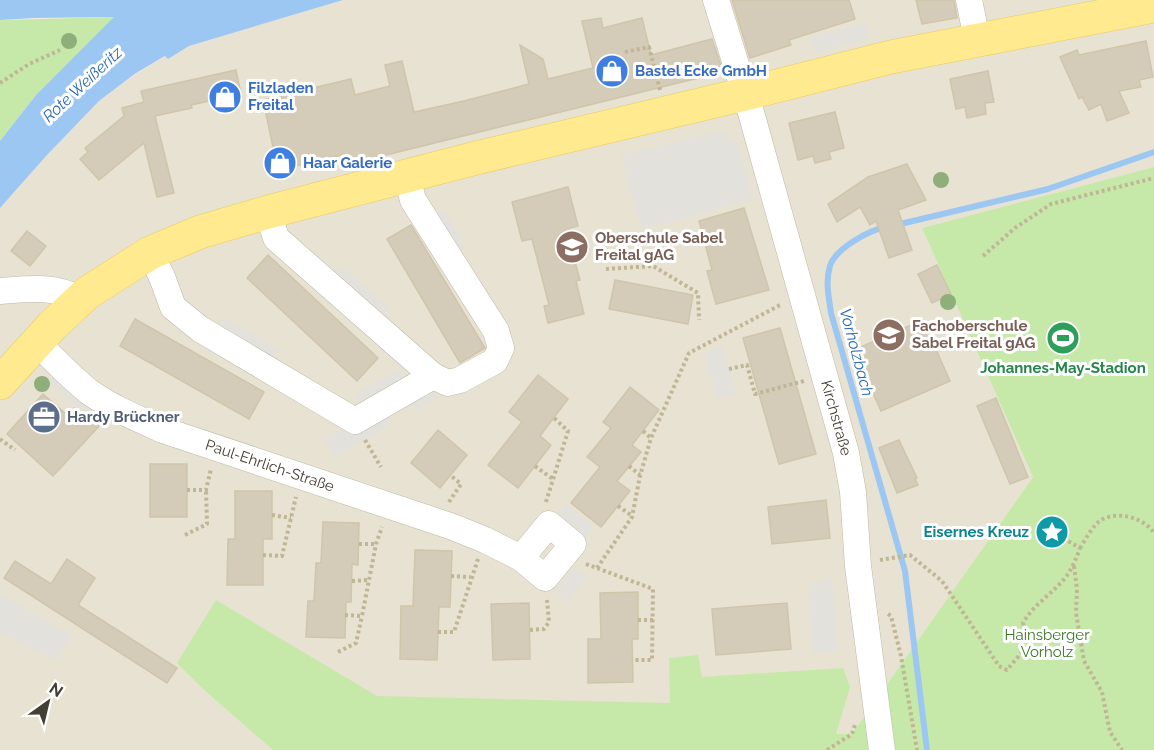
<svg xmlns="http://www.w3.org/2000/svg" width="1154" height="750" viewBox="0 0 1154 750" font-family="Raleway,sans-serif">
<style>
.residential{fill:#e7e2d1}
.green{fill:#c6e9aa}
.parking{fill:#e3e1dc}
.water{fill:#9cc7f3}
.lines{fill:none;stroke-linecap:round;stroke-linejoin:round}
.stream{stroke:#9cc7f3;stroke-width:6}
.building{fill:#d4ccb8;stroke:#cfc5ab;stroke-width:1.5}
.minor-casing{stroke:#beb8a6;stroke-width:27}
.major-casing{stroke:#e8cc5b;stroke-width:34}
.path{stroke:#c0b696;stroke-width:4;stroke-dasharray:3 3;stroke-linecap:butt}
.minor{stroke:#fff;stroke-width:26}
.major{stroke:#ffea90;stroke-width:33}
.tree{fill:#8eae7a}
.labels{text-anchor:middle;stroke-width:6;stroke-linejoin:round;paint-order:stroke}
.shop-label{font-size:15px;font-weight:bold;fill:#366cbe;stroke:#fff;text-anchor:start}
.education-label{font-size:15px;font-weight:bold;fill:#785e54;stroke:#fff;text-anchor:start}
.leisure-label{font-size:15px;font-weight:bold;fill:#27864d;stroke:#fff}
.service-label{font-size:15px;font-weight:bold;fill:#4e5e75;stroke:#fff;text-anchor:start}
.street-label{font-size:15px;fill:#443f33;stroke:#fff}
.culture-label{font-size:15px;font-weight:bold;fill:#0d838f;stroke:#fff;text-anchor:end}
.park-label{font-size:15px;fill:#3c7825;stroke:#fff}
.water-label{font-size:16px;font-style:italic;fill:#296bb4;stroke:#fff}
</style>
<rect width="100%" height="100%" fill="#f2efe3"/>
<polygon class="residential" points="343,0 1154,0 1154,167 922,228 1033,477 852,734 495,744 492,750 0,750 0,208 47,155 99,101 137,73 166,56 168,59 189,46"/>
<g class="green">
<polygon points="115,17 36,95 0,141 0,20"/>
<polygon points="1154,167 1154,750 273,750 202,688 177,663 216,600 377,696 670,703 669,658 698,655 702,677 843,668 850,687 836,734 852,734 1033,477 922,228"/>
</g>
<g class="parking">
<polygon points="865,23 869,38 815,53 811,37"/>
<polygon points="720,131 738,144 753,199 642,229 621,155"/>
<polygon points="444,210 466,248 446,253 422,214"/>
<polygon points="343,267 390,309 368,318 320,275"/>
<polygon points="225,318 280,350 258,362 200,329"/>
<polygon points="723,347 736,393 718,398 705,352"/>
<polygon points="62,368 119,408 108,426 76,406 49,382"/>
<polygon points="402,368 413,388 427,380 437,398 415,411 405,393 379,408 389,426 334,457 324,439 365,415 354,395"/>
<polygon points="566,504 593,526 583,538 556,516"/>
<polygon points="574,567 586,577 567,601 554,591"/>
<polygon points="832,577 837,651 813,654 808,587"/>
<polygon points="0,593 71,636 56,661 0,633"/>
</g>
<polygon class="water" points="0,0 343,0 189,46 168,59 165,56 136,73 99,101 47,155 0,208 0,141 36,95 114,17 35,18 0,20"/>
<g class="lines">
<g class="stream">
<polyline points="896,225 1048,189 1154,152"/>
<path d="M886 227C869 230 835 249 830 266 825 281 829 298 831 313L905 571 927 750"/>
</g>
</g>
<g class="building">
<polygon points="732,0 849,0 855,19 789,40 791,45 750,58"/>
<polygon points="916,0 954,0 957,18 922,24"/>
<polygon points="601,18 603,28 642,18 651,55 712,39 723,72 349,164 346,154 278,170 263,100 351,79 355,95 390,86 385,65 402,61 414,112 464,101 529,84 520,45 543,59 548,79 593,68 582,21"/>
<polygon points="1146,41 1153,77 1139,80 1141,87 1119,91 1129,113 1107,121 1101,104 1089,110 1082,97 1079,99 1060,57 1077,50 1079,55"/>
<polygon points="236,70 241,94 191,105 192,108 155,116 174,193 157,197 144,143 99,180 80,159 88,152 85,148 124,116 122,108 144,102 141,91"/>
<polygon points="988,71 994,102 985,103 986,114 967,118 965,107 956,109 950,79"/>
<polygon points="835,112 844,148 829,152 831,159 815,163 813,156 798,160 789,123"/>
<polygon points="907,164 926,200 898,210 912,250 889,258 876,221 870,225 860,207 837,222 828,204 868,177"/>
<polygon points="568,187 578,226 566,229 580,280 576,281 584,314 548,323 544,306 549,305 532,239 522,241 512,202"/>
<polygon points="744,208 769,290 716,304 707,271 712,270 699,221"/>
<polygon points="411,225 485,348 460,363 387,239"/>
<polygon points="27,231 46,246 30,266 11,251"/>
<polygon points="268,255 378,358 357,381 247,278"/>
<polygon points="937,265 951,294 932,303 918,274"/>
<polygon points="615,280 693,295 688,324 609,309"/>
<polygon points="135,319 264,392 249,419 120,346"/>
<polygon points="923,320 950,381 881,411 854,350"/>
<polygon points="780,328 816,454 779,464 743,338"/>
<polygon points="538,375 568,399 540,436 551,445 518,488 488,465 522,422 509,412"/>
<polygon points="630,387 659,410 632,445 641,452 617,481 630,491 601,527 571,503 600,467 587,457 611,428 603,422"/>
<polygon points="43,394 67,415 74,408 99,426 53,476 7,434"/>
<polygon points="996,398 1028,477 1010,484 977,406"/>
<polygon points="438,430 467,455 440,488 411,463"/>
<polygon points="899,440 917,478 915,479 918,485 897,493 879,448"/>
<rect x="150" y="464" width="37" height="53"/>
<polygon points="235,491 272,491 272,539 263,539 263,585 227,585 228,539 235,539"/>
<polygon points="826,500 830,538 772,544 768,507"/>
<polygon points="323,522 359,523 358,565 352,564 351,602 346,602 345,638 306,637 308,601 314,601 316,563 321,563"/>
<polygon points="415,550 452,551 450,607 439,607 437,660 400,659 401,606 413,606"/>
<polygon points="67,559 95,578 78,605 177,668 167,683 4,578 15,561 51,584"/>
<polygon points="638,592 638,639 632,639 633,682 588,683 588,639 601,639 600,593"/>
<polygon points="529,603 530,659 493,660 491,604"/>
<polygon points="787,603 791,649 716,655 712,609"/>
</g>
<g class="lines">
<g class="minor-casing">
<g id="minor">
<path id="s1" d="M716 0 752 116 846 453 853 492 858 566 882 750"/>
<polyline points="969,0 977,39"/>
<polyline points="407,177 413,200 496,331 501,348 495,361 460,380 448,383 433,376"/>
<polyline points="150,253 162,277 173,307 200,329 355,421 433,376 276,238 268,212"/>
<path d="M0 291C27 289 55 285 79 299"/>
<path id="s2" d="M37 342C53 359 70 376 88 391 110 407 138 419 163 430L453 527 485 540 521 558 545 578 573 544 549 524 521 558"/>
</g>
</g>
<g class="major-casing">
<polyline id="major" points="0,383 52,326 87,293 150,253 200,232 268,212 476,158 745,94 891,57 1154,6"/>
</g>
<g class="path">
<polyline points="625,52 649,47 660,90"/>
<polyline points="0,83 29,64 60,50"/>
<polyline points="983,256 1015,228 1051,204 1154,178"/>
<polyline points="606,269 653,266 698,293 699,320"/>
<polyline points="729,369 747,365 755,394 804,381"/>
<polyline points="643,431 651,438"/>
<polyline points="0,439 15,450"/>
<polyline points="365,440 381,467"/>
<polyline points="535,466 553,479"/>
<polyline points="629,466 640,475"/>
<polyline points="187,490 206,490 211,469"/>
<polyline points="449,502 461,484 450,475"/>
<polyline points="546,502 568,431 554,418"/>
<polyline points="618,506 632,516"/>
<polyline points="272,515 291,518"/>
<polyline points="185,535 207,524 206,490"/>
<polyline points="359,544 376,544"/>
<path d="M1080 548C1086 539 1093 524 1103 519 1120 511 1144 518 1154 533"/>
<polyline points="263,555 282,556 296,497"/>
<path d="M880 560 910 555 942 581 999 666 1007 670C1022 651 1030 649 1023 623 1033 605 1052 594 1065 578 1072 569 1076 559 1080 548L1052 532"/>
<polyline points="586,564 653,589 652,660 633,660"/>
<polyline points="1074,566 1077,589 1076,613 1084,661 1102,692 1110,732 1122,750"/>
<polyline points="597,568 632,517 640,476 651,438 689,353 782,304"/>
<polyline points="451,576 470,577"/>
<polyline points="352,581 368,580"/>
<polyline points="888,614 891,616 901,656 917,750"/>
<polyline points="345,615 362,616 376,544 382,527"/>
<polyline points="638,620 654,620"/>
<polyline points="530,630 544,629 549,622 547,600"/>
<polyline points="438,632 454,632 478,559"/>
<polyline points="338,652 356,643 362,616"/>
<polyline points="827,750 852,734 855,725"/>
</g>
<use href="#minor" class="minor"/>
<use href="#major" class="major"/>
</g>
<g class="tree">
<circle cx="69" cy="41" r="8"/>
<circle cx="941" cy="180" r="8"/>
<circle cx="948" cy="302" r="8"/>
<circle cx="42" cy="384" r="8"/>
</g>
<defs>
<g id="shop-disc" transform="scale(1.725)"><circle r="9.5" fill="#3f7fe0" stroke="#fff"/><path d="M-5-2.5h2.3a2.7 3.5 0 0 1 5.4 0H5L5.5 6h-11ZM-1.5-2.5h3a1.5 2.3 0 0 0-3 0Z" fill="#fff"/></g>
<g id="school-disc" transform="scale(1.725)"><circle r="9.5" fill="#8d6e63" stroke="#fff"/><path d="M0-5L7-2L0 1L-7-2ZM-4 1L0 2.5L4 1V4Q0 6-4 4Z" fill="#fff"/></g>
<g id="university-disc" transform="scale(1.725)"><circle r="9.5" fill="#8d6e63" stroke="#fff"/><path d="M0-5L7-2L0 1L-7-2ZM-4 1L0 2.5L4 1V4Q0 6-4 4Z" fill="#fff"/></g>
<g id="stadium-disc" transform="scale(1.725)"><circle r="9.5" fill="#2e9e5b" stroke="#fff"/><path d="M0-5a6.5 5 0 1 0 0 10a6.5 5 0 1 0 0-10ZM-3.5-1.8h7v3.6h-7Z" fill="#fff"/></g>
<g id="office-disc" transform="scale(1.725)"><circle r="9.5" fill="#5c6f8a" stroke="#fff"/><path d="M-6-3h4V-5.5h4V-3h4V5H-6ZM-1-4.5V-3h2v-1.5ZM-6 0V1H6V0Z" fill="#fff"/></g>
<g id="sight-disc" transform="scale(1.725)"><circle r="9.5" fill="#0f9aa8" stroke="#fff"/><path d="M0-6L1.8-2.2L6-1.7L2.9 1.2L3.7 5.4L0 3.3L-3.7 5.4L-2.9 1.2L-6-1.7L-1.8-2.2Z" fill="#fff"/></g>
</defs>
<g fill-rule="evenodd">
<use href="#shop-disc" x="612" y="71"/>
<use href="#shop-disc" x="225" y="97"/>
<use href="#shop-disc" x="280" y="163"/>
<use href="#school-disc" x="572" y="247"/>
<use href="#university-disc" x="889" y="335"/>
<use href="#stadium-disc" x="1063" y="338"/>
<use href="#office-disc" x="44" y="417"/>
<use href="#sight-disc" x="1052" y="532"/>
</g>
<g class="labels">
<g class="shop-label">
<text x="635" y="76">Bastel Ecke GmbH</text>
<text x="248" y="93">Filzladen<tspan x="248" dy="17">Freital</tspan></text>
<text x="303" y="168">Haar Galerie</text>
</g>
<g class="education-label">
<text x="595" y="243">Oberschule Sabel<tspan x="595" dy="17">Freital gAG</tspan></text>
<text x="912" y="331">Fachoberschule<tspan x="912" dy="17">Sabel Freital gAG</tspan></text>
</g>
<g class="leisure-label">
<text x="1063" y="373">Johannes-May-Stadion</text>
</g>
<g class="service-label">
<text x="67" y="422">Hardy Brückner</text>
</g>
<g class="street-label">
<text dy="5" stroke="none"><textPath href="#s1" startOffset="435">Kirchstraße</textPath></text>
<text dy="5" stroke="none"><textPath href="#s2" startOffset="268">Paul-Ehrlich-Straße</textPath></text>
</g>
<g class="culture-label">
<text x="1029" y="537">Eisernes Kreuz</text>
</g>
<g class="park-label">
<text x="1047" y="640">Hainsberger<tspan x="1047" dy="17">Vorholz</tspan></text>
</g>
<g class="water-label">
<text transform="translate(82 84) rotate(-43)" y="6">Rote Weißeritz</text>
<text transform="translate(857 352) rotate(75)" y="6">Vorholzbach</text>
</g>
</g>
<g transform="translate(48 702) rotate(34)" stroke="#ffffff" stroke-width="4.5" paint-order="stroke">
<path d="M0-4.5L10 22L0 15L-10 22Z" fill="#443f33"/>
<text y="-9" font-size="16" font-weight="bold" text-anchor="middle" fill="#443f33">N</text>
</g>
</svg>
